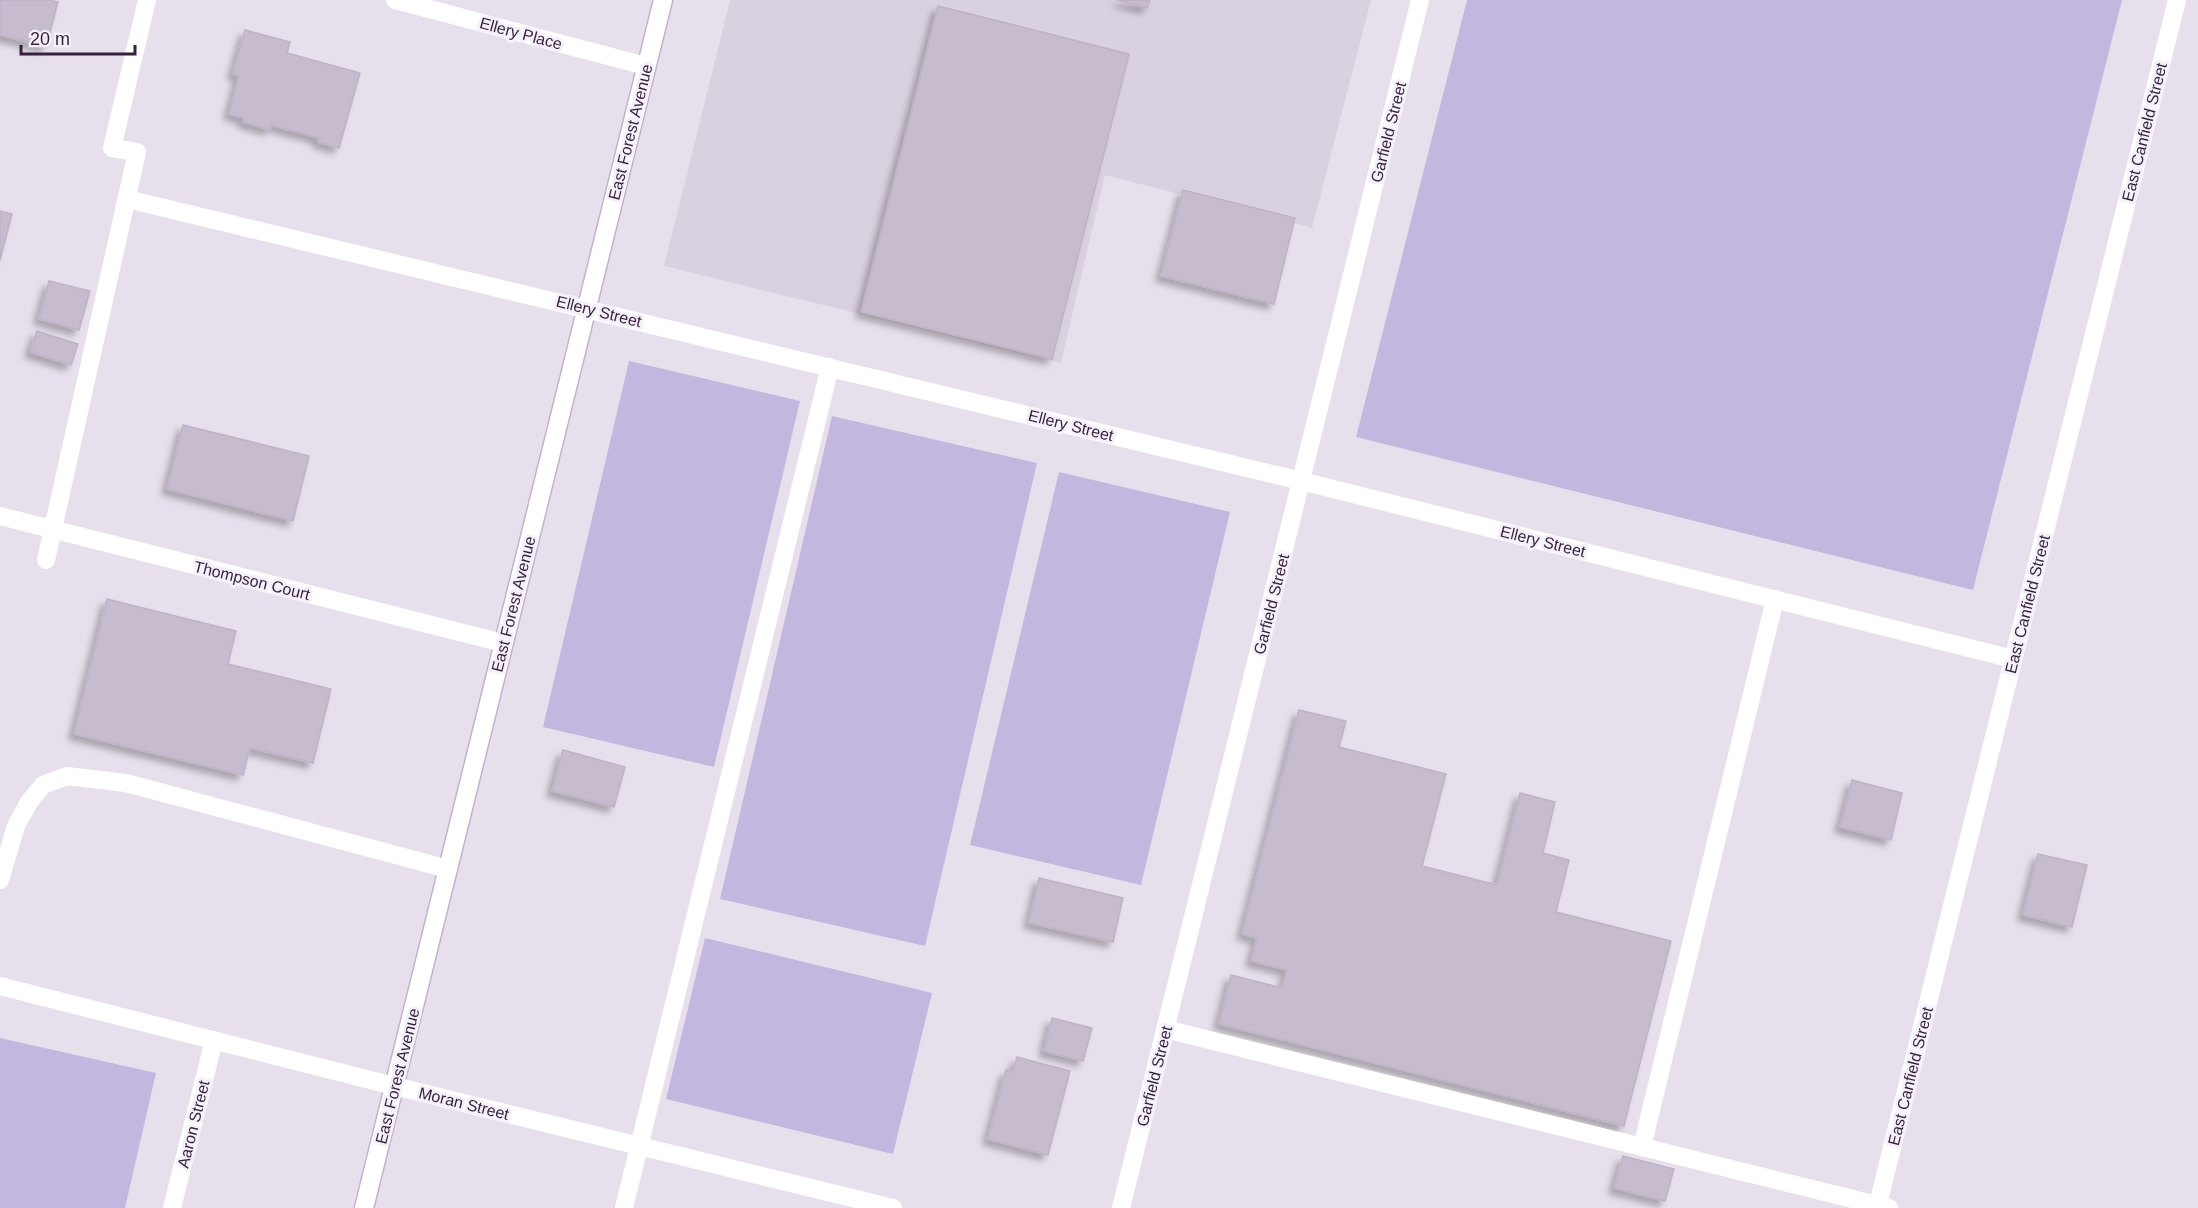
<svg xmlns="http://www.w3.org/2000/svg" width="2198" height="1208" viewBox="0 0 2198 1208" font-family="Helvetica,sans-serif">
<style>
.built{fill:#dad1e0}
.green{fill:#c4b7df}
.building{fill:#c6bccd;stroke:#bfb2c6;stroke-width:1.5;filter:url(#shadow)}
.lines{fill:none;stroke-linecap:round;stroke-linejoin:round}
.secondary-casing{stroke:#c4b2cd;stroke-width:21}
.lane{stroke:#fff;stroke-width:18}
.street{stroke:#fff;stroke-width:18}
.secondary{stroke:#fff;stroke-width:18}
.labels{text-anchor:middle;stroke-width:6;stroke-linejoin:round;paint-order:stroke}
.street-label{font-size:16px;fill:#371f3e;stroke:#f5f1f8}
</style>
<defs>
<filter id="shadow"><feDropShadow dx="-5.5" dy="5.5" stdDeviation="3" flood-color="#0004"/></filter>
</defs>
<rect width="100%" height="100%" fill="#e7e0ec"/>
<polygon class="built" points="730,0 1371,0 1312,228 1105,175 1061,363 664,266"/>
<g class="green">
<polygon points="1467,0 2122,0 1973,590 1356,437"/>
<polygon points="629,361 800,401 714,767 543,727"/>
<polygon points="832,416 1037,463 925,946 720,899"/>
<polygon points="1059,472 1230,512 1141,885 970,845"/>
<polygon points="705,938 932,993 893,1154 666,1099"/>
<polygon points="0,1038 156,1073 125,1208 0,1208"/>
</g>
<g class="building">
<polygon points="0,0 50,0 58,2 46,47 0,35"/>
<polygon points="1117,0 1150,0 1147,8"/>
<polygon points="938,6 1129,54 1052,359 861,312"/>
<polygon points="245,30 290,42 287,53 360,73 339,148 318,142 319,138 271,125 270,130 243,122 244,118 229,114 239,76 233,74"/>
<polygon points="1183,190 1295,218 1274,304 1161,276"/>
<polygon points="0,211 12,214 0,260"/>
<polygon points="49,281 90,291 79,330 39,319"/>
<polygon points="37,331 78,344 71,365 30,352"/>
<polygon points="183,425 309,456 293,521 167,489"/>
<polygon points="107,599 236,631 228,664 331,689 313,763 250,748 243,775 74,734"/>
<polygon points="1299,710 1346,721 1339,747 1446,774 1422,866 1497,885 1520,793 1555,802 1543,853 1569,860 1556,912 1671,941 1624,1126 1219,1024 1231,975 1282,988 1287,970 1251,961 1257,938 1242,934"/>
<polygon points="563,750 625,767 614,807 552,791"/>
<polygon points="1852,780 1902,793 1891,840 1840,827"/>
<polygon points="2038,854 2087,865 2072,927 2023,915"/>
<polygon points="1039,878 1123,898 1113,942 1029,923"/>
<polygon points="1052,1018 1092,1028 1083,1061 1044,1051"/>
<polygon points="1017,1057 1070,1071 1048,1155 988,1139 1006,1070 1013,1072"/>
<polygon points="1623,1156 1674,1169 1665,1201 1614,1188"/>
</g>
<g class="lines">
<g class="secondary-casing">
<polyline id="secondary" points="364,1208 663,0"/>
</g>
<g class="lane">
<polyline points="46,560 137,152 112,148 147,0"/>
<polyline points="0,880 16,826 29,802 43,785 67,776 126,783 448,869"/>
<polyline points="1165,1029 1889,1208"/>
<polyline points="1642,1147 1775,599"/>
<polyline points="624,1208 830,367"/>
</g>
<g class="street">
<polyline points="395,0 646,66"/>
<polyline points="127,199 1301,481 2013,659"/>
<polyline points="0,516 503,643"/>
<polyline points="0,986 394,1086 893,1208"/>
<polyline points="172,1208 214,1040"/>
<polyline points="1121,1208 1420,0"/>
<polyline points="1877,1208 2177,0"/>
</g>
<use href="#secondary" class="secondary"/>
</g>
<g class="labels">
<g class="street-label">
<text transform="translate(521 33) rotate(15)" y="6">Ellery Place</text>
<text transform="translate(630 132) rotate(-76)" y="6">East Forest Avenue</text>
<text transform="translate(1388 132) rotate(-76)" y="6">Garfield Street</text>
<text transform="translate(2144 132) rotate(-76)" y="6">East Canfield Street</text>
<text transform="translate(599 311) rotate(14)" y="6">Ellery Street</text>
<text transform="translate(1071 425) rotate(14)" y="6">Ellery Street</text>
<text transform="translate(1543 541) rotate(14)" y="6">Ellery Street</text>
<text transform="translate(252 580) rotate(14)" y="6">Thompson Court</text>
<text transform="translate(513 604) rotate(-76)" y="6">East Forest Avenue</text>
<text transform="translate(1271 604) rotate(-76)" y="6">Garfield Street</text>
<text transform="translate(2027 604) rotate(-76)" y="6">East Canfield Street</text>
<text transform="translate(397 1076) rotate(-76)" y="6">East Forest Avenue</text>
<text transform="translate(1154 1076) rotate(-76)" y="6">Garfield Street</text>
<text transform="translate(1910 1076) rotate(-76)" y="6">East Canfield Street</text>
<text transform="translate(464 1103) rotate(14)" y="6">Moran Street</text>
<text transform="translate(193 1124) rotate(-76)" y="6">Aaron Street</text>
</g>
</g>
<path d="M21 45v9h114v-9" fill="none" stroke="#371f3e" stroke-width="3"/>
<text x="30" y="45" font-size="18" fill="#371f3e" stroke="#f5f1f8" stroke-width="4.5" paint-order="stroke">20 m</text>
</svg>
